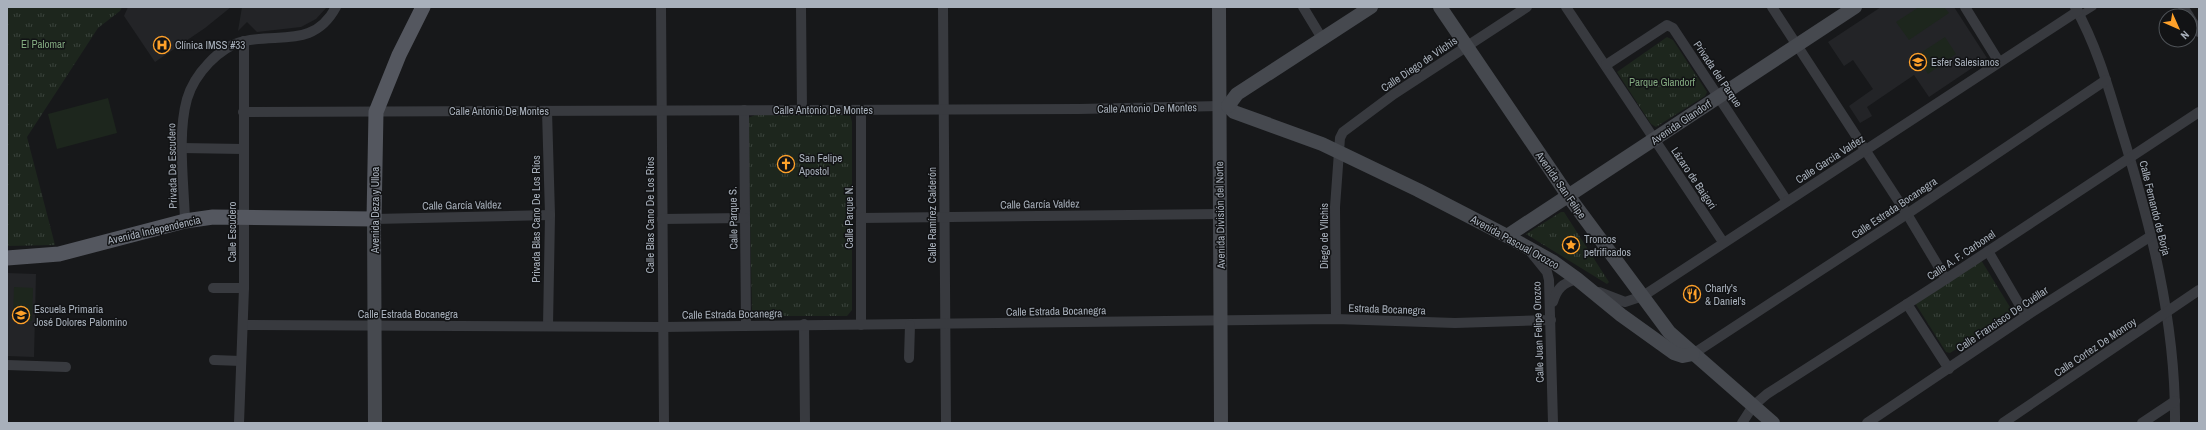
<svg xmlns="http://www.w3.org/2000/svg" width="2206" height="430" viewBox="0 0 2206 430" font-family="'Archivo Narrow',sans-serif">
<style>
.built{fill:#232427}
.park{fill:url(#park-tufts)}
.pitch{fill:#1d261d}
.lines{fill:none;stroke-linecap:round;stroke-linejoin:round}
.pedestrian{stroke:#383a3f;stroke-width:7}
.minor{stroke:#383a3f;stroke-width:10}
.secondary{stroke:#46494f;stroke-width:14}
.primary{stroke:#54575f;stroke-width:15}
.labels{text-anchor:middle;stroke-width:3;stroke-linejoin:round;paint-order:stroke}
.park-label{font-size:11px;fill:#80a77e;stroke:#121315}
.poi-label{font-size:11px;fill:#a8b0bb;stroke:#121315;text-anchor:start}
.street-label{font-size:11px;fill:#a8b0bb;stroke:#121315}
</style>
<defs>
<pattern id="park-tufts" width="24" height="20" patternUnits="userSpaceOnUse"><rect width="24" height="20" fill="#1d261d"/><path d="M3 7l-1-3M5 7V3M7 7l1-3M15 17l-1-3M17 17v-4M19 17l1-3" fill="none" stroke="#3b433c"/></pattern>
</defs>
<rect width="100%" height="100%" fill="#17181a"/>
<g class="built">
<polygon points="128,7 231,7 205,28 155,62 124,16"/>
<polygon points="242,7 327,7 316,19 301,27 257,32 247,22 238,31"/>
<polygon points="1881,7 1954,7 1987,58 1929,97 1914,75 1867,107 1872,116 1860,123 1849,106 1873,89 1853,60 1844,66 1828,42"/>
<polygon points="7,273 36,274 34,357 7,356"/>
</g>
<g class="park">
<polygon points="7,7 122,7 120,11 98,28 27,137 55,245 7,246"/>
<polygon points="1667,37 1673,40 1707,92 1705,96 1656,127 1651,124 1617,72"/>
<polygon points="847,113 850,114 852,122 852,310 847,316 754,316 752,313 748,118 755,115"/>
<polygon points="1561,212 1564,212 1607,279 1609,282 1607,284 1526,234"/>
<polygon points="1981,260 2013,312 1950,353 1946,352 1915,303"/>
</g>
<g class="pitch">
<polygon points="1919,7 1944,7 1949,13 1909,40 1896,22"/>
<polygon points="1945,37 1956,54 1928,74 1916,56"/>
<polygon points="108,98 117,133 57,149 48,114"/>
<polygon points="14,287 33,288 32,321 13,321"/>
</g>
<g class="lines">
<polyline class="pedestrian" points="2080,15 2093,7"/>
<g class="minor">
<polyline points="661,7 664,423"/>
<polyline points="801,7 802,110"/>
<polyline points="943,7 946,423"/>
<polyline points="1303,7 1323,40"/>
<polyline points="1566,7 1723,242"/>
<polyline points="1772,7 1907,214 1946,279"/>
<polyline points="1965,7 1999,62"/>
<path d="M2075 7C2096 44 2108 86 2120 126 2150 222 2176 321 2175 423"/>
<polyline points="2183,7 2189,16"/>
<polyline points="2190,18 2199,32"/>
<polyline points="1606,65 1667,25 1673,28 1787,201"/>
<polyline points="744,110 746,325"/>
<polyline points="861,110 861,325"/>
<polyline points="547,111 550,215 548,326"/>
<polyline points="243,112 1079,109 1220,106"/>
<polyline points="182,148 243,149"/>
<polyline points="861,218 1220,214"/>
<polyline points="374,219 550,215"/>
<polyline points="662,219 745,218"/>
<path d="M185 221C184 184 177 135 187 99 194 75 219 46 245 41 280 33 314 48 336 7"/>
<polyline points="1530,251 1547,272 1549,280 1553,423"/>
<polyline points="1988,251 2026,316"/>
<polyline points="213,288 244,288"/>
<polyline points="1599,292 1625,302 1643,296 2078,11"/>
<path d="M1553 302C1557 288 1563 283 1577 279"/>
<polyline points="1907,304 1949,369"/>
<polyline points="1336,319 1335,207 1340,138 1343,132 1394,94 1527,7"/>
<polyline points="804,324 805,423"/>
<polyline points="243,325 663,327 1336,319 1455,323 1551,320"/>
<polyline points="1693,354 1907,214 2106,80"/>
<polyline points="909,358 910,325"/>
<polyline points="214,360 241,361"/>
<polyline points="7,365 66,367"/>
<polyline points="239,423 244,288 244,41"/>
<polyline points="1742,423 1753,406 1767,394 1946,279 2199,112"/>
<polyline points="1867,423 2026,316 2151,236"/>
<polyline points="2003,423 2199,290"/>
<polyline points="2142,423 2175,401"/>
</g>
<g class="secondary">
<polyline points="1219,7 1221,423"/>
<polyline points="1440,7 1569,197 1669,332 1773,423"/>
<polyline points="1228,106 1234,112 1322,144 1418,190 1507,236 1552,261 1577,279 1621,315 1674,353 1683,356 1693,354"/>
<polyline points="1228,106 1237,94 1371,7"/>
<polyline points="374,219 375,423"/>
<polyline points="1507,236 1855,7"/>
</g>
<polyline class="primary" points="7,258 59,254 185,221 213,217 374,219 376,112 399,55 423,7"/>
</g>
<defs>
<g id="hospital-ring" transform="scale(0.9)"><circle r="9.5" fill="#121315" stroke="#ffa12a" stroke-width="1.5"/><path d="M-5-5h3v3.5h4V-5h3V5h-3V1.5h-4V5h-3Z" fill="#ffa12a"/></g>
<g id="school-ring" transform="scale(0.9)"><circle r="9.5" fill="#121315" stroke="#ffa12a" stroke-width="1.5"/><path d="M0-5L7-2L0 1L-7-2ZM-4 1L0 2.5L4 1V4Q0 6-4 4Z" fill="#ffa12a"/></g>
<g id="church-ring" transform="scale(0.9)"><circle r="9.5" fill="#121315" stroke="#ffa12a" stroke-width="1.5"/><path d="M-1.2-6h2.4v3.5h3.3v2.4h-3.3V6h-2.4V-.1h-3.3v-2.4h3.3Z" fill="#ffa12a"/></g>
<g id="sight-ring" transform="scale(0.9)"><circle r="9.5" fill="#121315" stroke="#ffa12a" stroke-width="1.5"/><path d="M0-6L1.8-2.2L6-1.7L2.9 1.2L3.7 5.4L0 3.3L-3.7 5.4L-2.9 1.2L-6-1.7L-1.8-2.2Z" fill="#ffa12a"/></g>
<g id="restaurant-ring" transform="scale(0.9)"><circle r="9.5" fill="#121315" stroke="#ffa12a" stroke-width="1.5"/><path d="M-5-6h1v4h1v-4h1v4h1v-4h1v5L-1.5 .5V6h-2V.5L-5-1ZM5-6V6H3V1.5H1.5Q1.5-4 5-6Z" fill="#ffa12a"/></g>
</defs>
<g fill-rule="evenodd">
<use href="#hospital-ring" x="162" y="45"/>
<use href="#school-ring" x="1918" y="62"/>
<use href="#church-ring" x="786" y="164"/>
<use href="#sight-ring" x="1571" y="245"/>
<use href="#restaurant-ring" x="1692" y="294"/>
<use href="#school-ring" x="21" y="315"/>
</g>
<g class="labels">
<g class="park-label">
<text x="43" y="48">El Palomar</text>
<text x="1662" y="86">Parque Glandorf</text>
</g>
<g class="poi-label">
<text x="175" y="49">Clínica IMSS #33</text>
<text x="1931" y="66">Esfer Salesianos</text>
<text x="799" y="162">San Felipe<tspan x="799" dy="13">Apostol</tspan></text>
<text x="1584" y="243">Troncos<tspan x="1584" dy="13">petrificados</tspan></text>
<text x="1705" y="292">Charly's<tspan x="1705" dy="13">&amp; Daniel's</tspan></text>
<text x="34" y="313">Escuela Primaria<tspan x="34" dy="13">José Dolores Palomino</tspan></text>
</g>
<g class="street-label">
<text transform="translate(1419 64) rotate(-34)" y="4">Calle Diego de Vilchis</text>
<text transform="translate(1718 74) rotate(56)" y="4">Privada del Parque</text>
<text transform="translate(1147 108) rotate(-1)" y="4">Calle Antonio De Montes</text>
<text x="823" y="114">Calle Antonio De Montes</text>
<text x="499" y="115">Calle Antonio De Montes</text>
<text transform="translate(1681 122) rotate(-34)" y="4">Avenida Glandorf</text>
<text transform="translate(1830 159) rotate(-33)" y="4">Calle García Valdez</text>
<text transform="translate(172 166) rotate(-91)" y="4">Privada De Escudero</text>
<text transform="translate(1694 178) rotate(56)" y="4">Lázaro de Baigori</text>
<text transform="translate(1561 185) rotate(55)" y="4">Avenida San Felipe</text>
<text transform="translate(1040 204) rotate(-1)" y="4">Calle García Valdez</text>
<text transform="translate(462 205) rotate(-1)" y="4">Calle García Valdez</text>
<text transform="translate(1894 208) rotate(-34)" y="4">Calle Estrada Bocanegra</text>
<text transform="translate(2155 208) rotate(76)" y="4">Calle Fernando de Borja</text>
<text transform="translate(375 210) rotate(-90)" y="4">Avenida Deza y Ulloa</text>
<text transform="translate(650 215) rotate(-90)" y="4">Calle Blas Cano De Los Ríos</text>
<text transform="translate(932 215) rotate(-90)" y="4">Calle Ramírez Calderón</text>
<text transform="translate(1220 215) rotate(-91)" y="4">Avenida División del Norte</text>
<text transform="translate(849 217) rotate(-90)" y="4">Calle Parque N.</text>
<text transform="translate(733 218) rotate(-91)" y="4">Calle Parque S.</text>
<text transform="translate(536 219) rotate(-90)" y="4">Privada Blas Cano De Los Ríos</text>
<text transform="translate(154 230) rotate(-13)" y="4">Avenida Independencia</text>
<text transform="translate(232 232) rotate(-90)" y="4">Calle Escudero</text>
<text transform="translate(1324 236) rotate(-90)" y="4">Diego de VIlchis</text>
<text transform="translate(1515 242) rotate(29)" y="4">Avenida Pascual Orozco</text>
<text transform="translate(1961 255) rotate(-34)" y="4">Calle A. F. Carbonel</text>
<text transform="translate(1387 309) rotate(2)" y="4">Estrada Bocanegra</text>
<text transform="translate(1056 311) rotate(-1)" y="4">Calle Estrada Bocanegra</text>
<text x="408" y="318">Calle Estrada Bocanegra</text>
<text transform="translate(732 314) rotate(-1)" y="4">Calle Estrada Bocanegra</text>
<text transform="translate(2002 319) rotate(-34)" y="4">Calle Francisco De Cuéllar</text>
<text transform="translate(1538 332) rotate(-92)" y="4">Calle Juan Felipe Orozco</text>
<text transform="translate(2095 347) rotate(-34)" y="4">Calle Cortez De Monroy</text>
</g>
</g>
<rect width="2206" height="430" fill="none" stroke="#a8b0bb" stroke-width="16"/>
<g transform="translate(2178 28) rotate(135)"><circle r="19" fill="#121315" stroke="#4e5257"/>
<path d="M0-3L7 15L0 10L-7 15Z" fill="#ffa12a"/>
<text y="-6" font-size="11" font-weight="bold" text-anchor="middle" fill="#a8b0bb">N</text>
</g>
</svg>
